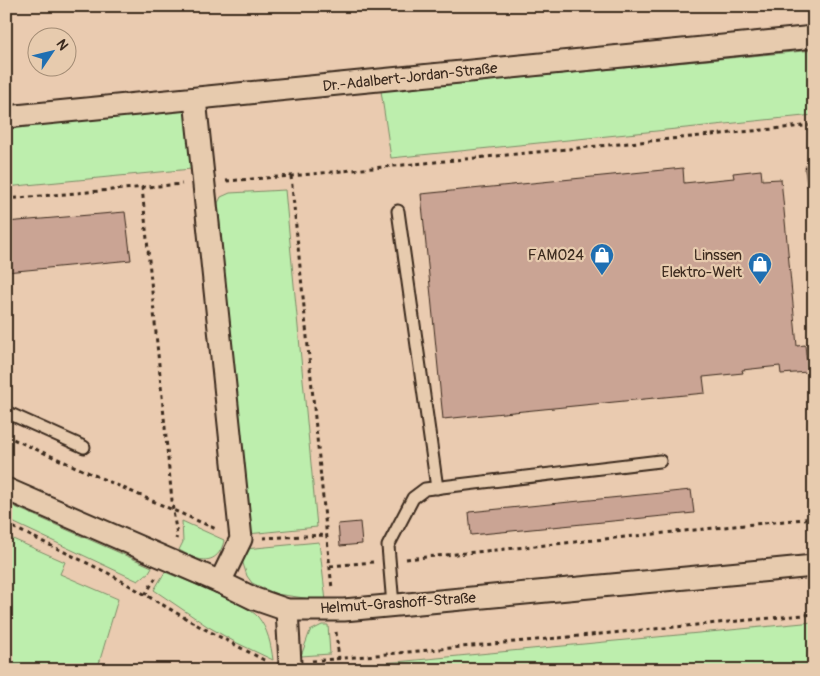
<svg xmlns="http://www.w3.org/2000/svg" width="820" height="676" viewBox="0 0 820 676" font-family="Pangolin,sans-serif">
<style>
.green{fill:#bdeead;stroke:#7c8c66}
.building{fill:#caa494;stroke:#3b2a1e}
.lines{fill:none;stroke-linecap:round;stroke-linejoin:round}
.lane-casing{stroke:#3b2a1e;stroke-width:15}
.street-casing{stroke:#3b2a1e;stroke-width:25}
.path{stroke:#3b2a1e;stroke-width:3;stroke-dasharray:4 4;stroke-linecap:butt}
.lane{stroke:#e7cbae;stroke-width:11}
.street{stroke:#e7cbae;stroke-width:21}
.labels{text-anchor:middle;stroke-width:4.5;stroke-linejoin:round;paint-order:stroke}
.street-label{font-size:15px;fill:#3b2a1e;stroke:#e7cbae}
.poi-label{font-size:15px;fill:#3b2a1e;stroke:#e7cbae;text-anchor:end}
</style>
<rect width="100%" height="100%" fill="#eacbb0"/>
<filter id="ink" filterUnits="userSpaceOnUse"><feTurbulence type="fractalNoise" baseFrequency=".02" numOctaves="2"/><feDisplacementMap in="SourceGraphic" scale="10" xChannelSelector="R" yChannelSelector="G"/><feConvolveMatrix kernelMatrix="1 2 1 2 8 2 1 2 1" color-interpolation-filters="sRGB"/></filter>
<g filter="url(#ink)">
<g class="green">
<polygon points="814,50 814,115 391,158 381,91"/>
<polygon points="185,111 191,169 6,187 6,128"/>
<polygon points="285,190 317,527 248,534 218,203 221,197 230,193"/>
<polygon points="6,503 152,567 149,572 138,581 6,519"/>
<path d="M182 521 224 540C222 553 213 563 198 559 192 558 185 553 179 550L183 542Z"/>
<polygon points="6,536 65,562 60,574 118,599 97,670 6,670"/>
<polygon points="319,542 326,601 276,594 252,583 247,576 241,557 245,549"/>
<path d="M165 572C184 580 248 604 258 617 268 629 271 645 273 660L235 642 207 626 154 590Z"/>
<polygon points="814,622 814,670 312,670"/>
<polygon points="322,625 328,625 330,654 301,656 310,631"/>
</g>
<g class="building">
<polygon points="683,168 684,183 734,178 733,173 761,170 762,180 781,179 797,346 805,345 808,372 781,374 780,366 742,370 743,373 703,377 705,393 443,419 421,194"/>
<polygon points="125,212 131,260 6,272 6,222"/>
<polygon points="691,490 694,513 471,535 469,512"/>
<polygon points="360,522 362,544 340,546 338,524"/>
</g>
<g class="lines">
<g class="lane-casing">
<g id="lane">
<polyline points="812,169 814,185"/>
<polyline points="398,211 437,488"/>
<polyline points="6,412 84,447"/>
<polyline points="393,605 388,546 413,498 425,489 660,461"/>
</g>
</g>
<g class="street-casing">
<g id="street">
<polyline points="195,99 241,539 220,582"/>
<polyline points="6,117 814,37"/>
<polyline points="6,489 220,582 255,599 287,610 344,610 814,566"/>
<polyline points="287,610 290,663 288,670"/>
</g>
</g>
<g class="path">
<polyline points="291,176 332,589"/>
<polyline points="226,181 291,176 814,125"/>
<polyline points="142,187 173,511 177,536 176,539"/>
<polyline points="6,199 182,184"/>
<polyline points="6,436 216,529"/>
<polyline points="6,524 108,573 199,626 264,660 268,661"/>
<polyline points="263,538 326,535"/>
<polyline points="406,559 814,518"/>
<polyline points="330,566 373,562"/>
<polyline points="145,595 156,577"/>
<polyline points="336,632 339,659"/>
<polyline points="312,661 814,614"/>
</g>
<use href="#lane" class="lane"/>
<use href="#street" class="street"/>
</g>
</g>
<defs>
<g id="shop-pin" transform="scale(1.25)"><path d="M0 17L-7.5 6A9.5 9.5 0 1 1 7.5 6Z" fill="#1f6fb2" stroke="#e7cbae"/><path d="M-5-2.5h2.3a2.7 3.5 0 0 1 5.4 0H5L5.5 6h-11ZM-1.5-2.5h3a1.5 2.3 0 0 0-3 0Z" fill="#fff"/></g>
</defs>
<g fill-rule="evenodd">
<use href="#shop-pin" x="602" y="255"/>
<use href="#shop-pin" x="760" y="264"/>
</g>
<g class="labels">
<g class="street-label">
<text transform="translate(410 77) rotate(-6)" y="5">Dr.-Adalbert-Jordan-Straße</text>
<text transform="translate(398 603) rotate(-4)" y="5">Helmut-Grashoff-Straße</text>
</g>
<g class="poi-label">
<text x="584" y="260">FAMO24</text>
<text x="742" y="260">Linssen<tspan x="742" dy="17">Elektro-Welt</tspan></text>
</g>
</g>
<rect width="820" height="676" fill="none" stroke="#e7cbae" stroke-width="25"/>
<rect x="12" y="12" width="795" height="651" fill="none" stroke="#3b2a1e" stroke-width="2" filter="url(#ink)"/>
<g transform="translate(52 52) rotate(55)"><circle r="24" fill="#e7cbae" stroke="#a28b74"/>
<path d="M0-4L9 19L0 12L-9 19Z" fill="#1f6fb2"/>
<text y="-8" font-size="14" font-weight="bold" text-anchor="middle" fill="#3b2a1e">N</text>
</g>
</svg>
